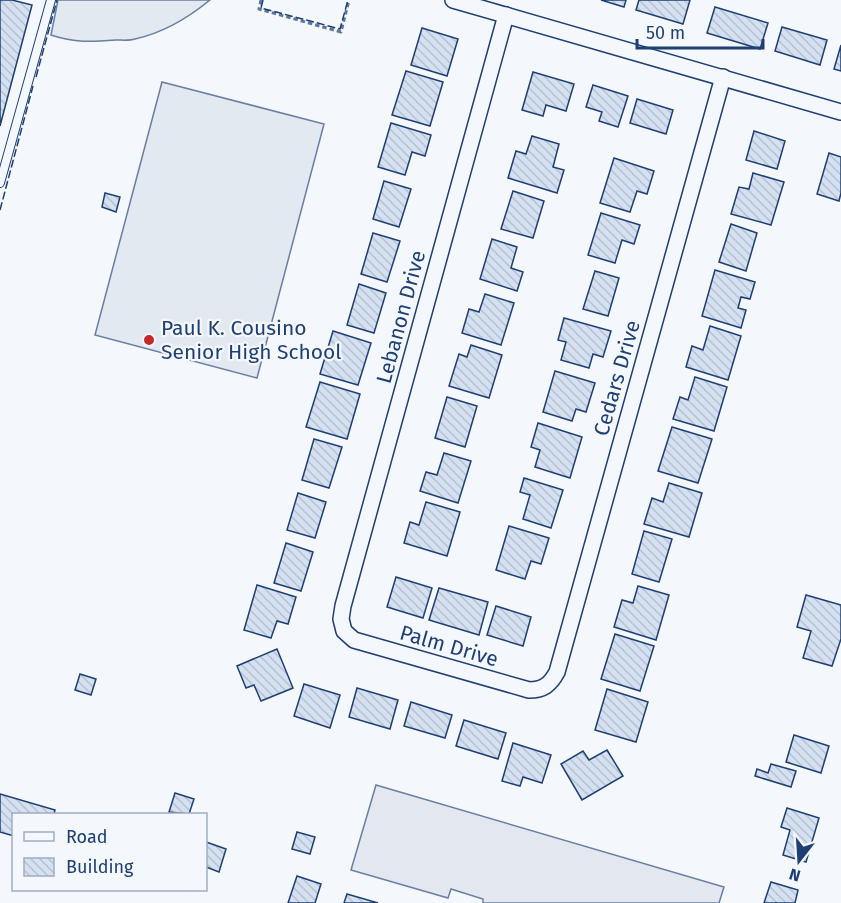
<svg xmlns="http://www.w3.org/2000/svg" width="841" height="903" viewBox="0 0 841 903" font-family="'Fira Sans',sans-serif">
<style>
.garden{fill:#e3e9f0;stroke:#687fa3;stroke-width:1.5}
.parking{fill:#e3e8f0;stroke:#687fa3;stroke-width:1.5}
.building{fill:url(#building-back-hatch);stroke:#1d3f73;stroke-width:1.5}
.lines{fill:none;stroke-linecap:round;stroke-linejoin:round}
.service-casing{stroke:#1d3f73;stroke-width:10}
.minor-casing{stroke:#1d3f73;stroke-width:18}
.path{stroke:#5e769c;stroke-width:3;stroke-dasharray:4.5 3;stroke-linecap:butt}
.service{stroke:#f4f7fb;stroke-width:8}
.minor{stroke:#f4f7fb;stroke-width:15}
.fence{stroke:#1d3f73;stroke-width:1.5;stroke-dasharray:8 3;stroke-linecap:butt}
.poi-dot{fill:#c62828;stroke:#f4f7fb;stroke-width:2}
.labels{text-anchor:middle;stroke-width:4.5;stroke-linejoin:round;paint-order:stroke}
.street-label{font-size:21px;fill:#1d3f73;stroke:#f4f7fb}
.poi-label{font-size:21px;fill:#1d3f73;stroke:#f4f7fb;text-anchor:start}
</style>
<defs>
<pattern id="building-back-hatch" width="6" height="6" patternUnits="userSpaceOnUse" patternTransform="scale(1.5)"><rect width="6" height="6" fill="#d5e0f0"/><path d="M-1 5l2 2M0 0l6 6M5-1l2 2" fill="none" stroke="#b6c1d1"/></pattern>
</defs>
<rect width="100%" height="100%" fill="#f4f7fb"/>
<g class="garden">
<path d="M58 0H210C188 18 163 33 135 39 129 41 122 40 116 40 91 42 75 43 51 35Z"/>
<polygon points="162,82 324,124 257,378 95,335"/>
</g>
<polygon class="parking" points="376,785 724,887 719,903 483,903 483,899 451,889 448,898 351,870"/>
<g class="building">
<polygon points="0,0 12,0 32,5 0,126"/>
<polygon points="601,0 626,0 624,7"/>
<polygon points="639,0 690,0 683,24 636,10"/>
<polygon points="715,7 768,23 760,49 707,33"/>
<polygon points="782,27 827,40 820,65 775,51"/>
<polygon points="422,28 458,39 447,76 411,65"/>
<polygon points="841,45 841,71 834,69"/>
<polygon points="406,71 443,82 430,126 392,115"/>
<polygon points="533,72 574,84 566,111 546,105 543,116 522,110"/>
<polygon points="593,85 628,96 618,127 599,121 602,112 586,107"/>
<polygon points="637,99 673,110 666,134 630,123"/>
<polygon points="391,123 431,135 425,156 412,152 405,175 378,167"/>
<polygon points="754,131 785,141 777,169 746,160"/>
<polygon points="532,136 559,144 553,167 564,170 557,193 508,178 516,151 526,154"/>
<polygon points="829,153 841,157 841,193 839,201 817,194"/>
<polygon points="614,158 654,171 647,194 637,191 630,212 600,203"/>
<polygon points="753,173 784,182 771,225 731,214 739,187 749,189"/>
<polygon points="384,181 411,189 399,227 373,219"/>
<polygon points="513,191 544,201 533,238 501,229"/>
<polygon points="105,193 120,197 116,212 102,207"/>
<polygon points="601,213 640,225 634,244 622,240 615,263 588,255"/>
<polygon points="731,224 757,233 746,271 719,262"/>
<polygon points="373,233 400,241 387,282 361,274"/>
<polygon points="492,239 517,247 511,268 523,272 517,291 480,279"/>
<polygon points="715,270 755,282 750,299 741,297 738,308 746,310 741,328 702,316"/>
<polygon points="595,271 619,278 608,316 583,309"/>
<polygon points="359,284 386,293 374,333 347,325"/>
<polygon points="485,294 514,303 501,345 462,333 469,309 479,312"/>
<polygon points="564,318 611,331 603,357 593,354 589,368 561,360 566,342 558,340"/>
<polygon points="710,326 741,336 728,380 686,367 692,346 703,350"/>
<polygon points="333,331 371,343 358,385 320,374"/>
<polygon points="471,345 502,355 489,398 449,386 459,354 467,357"/>
<polygon points="555,371 595,383 586,412 576,409 572,421 543,412"/>
<polygon points="695,377 727,387 714,431 673,419 680,397 688,400"/>
<polygon points="320,382 360,394 347,439 306,427"/>
<polygon points="447,397 477,406 465,447 435,438"/>
<polygon points="538,423 582,437 570,478 535,467 540,450 531,447"/>
<polygon points="672,427 712,439 698,483 658,471"/>
<polygon points="314,439 342,447 329,488 302,480"/>
<polygon points="444,453 471,461 458,503 420,491 426,472 437,475"/>
<polygon points="524,478 563,490 551,528 523,519 530,495 520,492"/>
<polygon points="669,483 702,493 689,537 644,524 652,498 663,502"/>
<polygon points="298,493 326,502 315,538 287,530"/>
<polygon points="426,502 460,512 447,556 404,543 410,522 419,525"/>
<polygon points="509,526 549,538 541,564 531,561 525,579 496,570"/>
<polygon points="644,531 672,539 659,582 632,574"/>
<polygon points="286,543 313,552 301,591 274,583"/>
<polygon points="396,577 432,588 423,618 387,607"/>
<polygon points="257,585 296,597 288,624 277,621 271,638 244,630"/>
<polygon points="638,586 669,595 656,640 614,627 622,600 633,603"/>
<polygon points="439,588 488,602 479,635 429,620"/>
<polygon points="806,595 841,605 841,639 832,666 803,658 811,631 797,627"/>
<polygon points="496,606 531,617 523,646 487,635"/>
<polygon points="615,634 654,646 640,691 601,679"/>
<polygon points="277,649 293,688 261,701 254,685 246,688 237,666"/>
<polygon points="80,674 96,679 91,695 75,690"/>
<polygon points="304,684 340,695 330,728 294,716"/>
<polygon points="357,688 398,700 390,729 349,717"/>
<polygon points="607,689 648,702 636,742 595,730"/>
<polygon points="411,702 452,715 445,738 404,726"/>
<polygon points="464,720 506,733 498,759 456,746"/>
<polygon points="794,735 829,746 821,773 786,762"/>
<polygon points="513,743 551,755 542,783 523,777 520,786 502,781"/>
<polygon points="607,750 623,776 582,800 561,764 583,751 589,760"/>
<polygon points="771,764 796,771 791,787 755,776 757,769 768,773"/>
<polygon points="175,793 194,799 189,814 169,812"/>
<polygon points="0,794 55,810 54,814 14,814 14,836 0,832"/>
<polygon points="787,808 819,818 806,862 783,855 790,830 781,827"/>
<polygon points="297,832 315,837 310,854 292,849"/>
<polygon points="206,842 226,849 219,872 206,867"/>
<polygon points="297,876 321,884 315,903 288,903"/>
<polygon points="771,882 798,890 795,903 764,903"/>
<polygon points="347,894 378,903 344,903"/>
</g>
<g class="lines">
<g class="service-casing">
<polyline id="service" points="0,183 51,0"/>
</g>
<g class="minor-casing">
<g id="minor">
<polyline points="453,0 841,112"/>
<path d="M506 15 343 606 341 619 344 631 354 640 529 690C543 690 550 685 557 672L723 77"/>
</g>
</g>
<polyline class="path" points="261,0 259,9 341,32 349,0"/>
<use href="#service" class="service"/>
<use href="#minor" class="minor"/>
<g class="fence">
<polyline points="263,0 261,8 340,29 348,0"/>
<polyline points="36,77 57,0"/>
<polyline points="0,210 33,86"/>
</g>
</g>
<circle class="poi-dot" cx="149" cy="340" r="6"/>
<g class="labels">
<g class="street-label">
<text transform="translate(401 317) rotate(-75)" y="7">Lebanon Drive</text>
<text transform="translate(617 378) rotate(-74)" y="7">Cedars Drive</text>
<text transform="translate(449 646) rotate(16)" y="7">Palm Drive</text>
</g>
<g class="poi-label">
<text x="161" y="335">Paul K. Cousino<tspan x="161" dy="24">Senior High School</tspan></text>
</g>
</g>
<rect x="12" y="813" width="195" height="78" fill="#f4f7fb" stroke="#9eadc5" stroke-width="1.5"/>
<rect x="24" y="832" width="30" height="9" fill="#f4f7fb" stroke="#9eadc5" stroke-width="1.5"/>
<text x="66" y="843" font-size="18" fill="#1d3f73">Road</text>
<rect x="24" y="858" width="30" height="18" fill="url(#building-back-hatch)" stroke="#9eadc5" stroke-width="1.5"/>
<text x="66" y="873" font-size="18" fill="#1d3f73">Building</text>
<g transform="translate(799 861) rotate(197)" stroke="#f4f7fb" stroke-width="4.5" paint-order="stroke">
<path d="M0-4.5L10 22L0 15L-10 22Z" fill="#1d3f73"/>
<text y="-9" font-size="16" font-weight="bold" text-anchor="middle" fill="#1d3f73">N</text>
</g>
<path d="M637 39v9h126v-9" fill="none" stroke="#1d3f73" stroke-width="3"/>
<text x="646" y="39" font-size="18" fill="#1d3f73" stroke="#f4f7fb" stroke-width="4.5" paint-order="stroke">50 m</text>
</svg>
